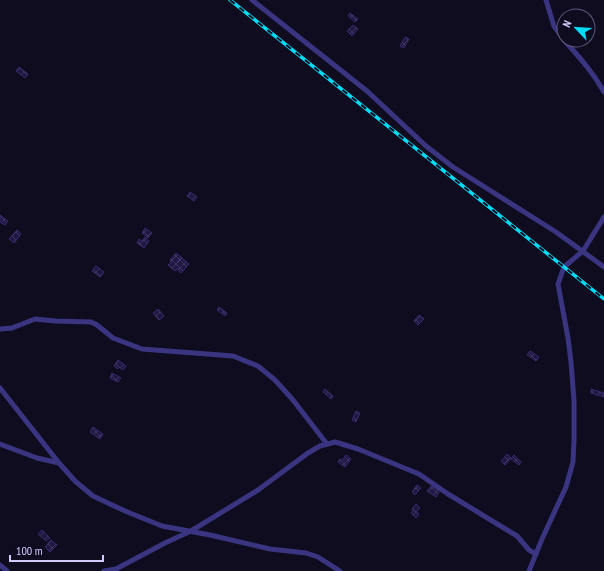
<svg xmlns="http://www.w3.org/2000/svg" width="604" height="571" viewBox="0 0 604 571" font-family="'PT Sans Narrow',sans-serif">
<style>
.building{fill:url(#building-cross-hatch);stroke:#37296e}
.lines{fill:none;stroke-linecap:round;stroke-linejoin:round}
.street{stroke:#393581;stroke-width:5}
.rail-casing{stroke:#00dbf6;stroke-width:3.5}
.rail{stroke:#100c20;stroke-width:2;stroke-dasharray:6;stroke-linecap:butt}
</style>
<defs>
<pattern id="building-cross-hatch" width="8" height="8" patternUnits="userSpaceOnUse"><rect width="8" height="8" fill="#201742"/><path d="M0 0l8 8M0 8l8-8" fill="none" stroke="#3f375e"/></pattern>
</defs>
<rect width="100%" height="100%" fill="#100c20"/>
<g class="building">
<polygon points="350,13 358,19 355,22 348,16"/>
<polygon points="353,25 358,29 352,36 347,31"/>
<polygon points="405,37 409,39 404,48 400,46"/>
<polygon points="19,67 28,74 25,78 16,71"/>
<polygon points="190,192 197,197 194,201 187,196"/>
<polygon points="0,215 8,221 5,225 0,222"/>
<polygon points="145,228 152,233 148,238 142,233"/>
<polygon points="17,230 21,234 14,243 9,239"/>
<polygon points="145,237 149,241 144,248 137,243 139,239 142,241"/>
<polygon points="176,253 181,257 177,262 181,257 189,264 181,273 177,269 175,271 168,265 171,263 170,260"/>
<polygon points="96,266 104,272 100,277 92,271"/>
<polygon points="219,307 227,313 225,316 217,310"/>
<polygon points="158,309 164,316 159,320 153,313"/>
<polygon points="419,315 424,319 418,325 414,321"/>
<polygon points="530,351 539,357 536,361 527,355"/>
<polygon points="118,360 126,366 123,370 119,367 118,369 114,366"/>
<polygon points="112,373 121,378 118,382 110,378"/>
<polygon points="325,389 333,396 331,399 323,392"/>
<polygon points="591,389 604,393 604,397 591,393"/>
<polygon points="356,411 360,413 356,422 352,420"/>
<polygon points="93,427 103,434 100,439 90,432"/>
<polygon points="507,454 511,458 505,465 501,461"/>
<polygon points="346,455 351,459 345,467 338,462 340,459 344,461 345,460 343,459"/>
<polygon points="514,455 521,462 519,465 511,459"/>
<polygon points="417,485 421,488 415,495 412,492"/>
<polygon points="431,486 440,491 436,497 427,491"/>
<polygon points="416,504 420,508 416,512 419,514 416,518 411,513 413,511 412,509"/>
<polygon points="42,530 50,538 46,541 38,534"/>
<polygon points="51,540 57,545 50,552 45,547"/>
</g>
<g class="lines">
<g class="street">
<polyline points="252,0 367,91 426,146 453,167 556,232 604,267"/>
<polyline points="546,0 554,26 564,40"/>
<path d="M564 40C579 57 593 72 604 92"/>
<polyline points="0,329 12,328 35,319 55,321 91,322 97,325 113,338 142,349 233,356 258,366 275,380 293,400 327,444"/>
<polyline points="0,388 59,463 75,481 93,496 125,511 162,526 210,535 270,549 306,553 318,557 340,571"/>
<polyline points="0,444 37,458 59,463"/>
<polyline points="0,565 7,571"/>
<polyline points="104,571 116,569 165,543 191,531 258,490 308,453 320,446 335,442 358,449 419,474 448,494 517,536 529,550 536,554"/>
<polyline points="529,571 542,539 566,487 573,462 574,440 574,401 571,362 568,338 558,284 564,267 583,251 604,217"/>
</g>
<g class="rail-casing">
<polyline id="rail" points="230,0 604,299"/>
</g>
<use href="#rail" class="rail"/>
</g>
<g transform="translate(576 28) rotate(295)"><circle r="19" fill="#100c20" stroke="#5d5879"/>
<path d="M0-3L7 15L0 10L-7 15Z" fill="#00dbf6"/>
<text y="-6" font-size="11" font-weight="bold" text-anchor="middle" fill="#d1cbff">N</text>
</g>
<path d="M10 555v6h93v-6" fill="none" stroke="#d1cbff" stroke-width="2"/>
<text x="16" y="555" font-size="12" fill="#d1cbff" stroke="#100c20" stroke-width="3" paint-order="stroke">100 m</text>
</svg>
